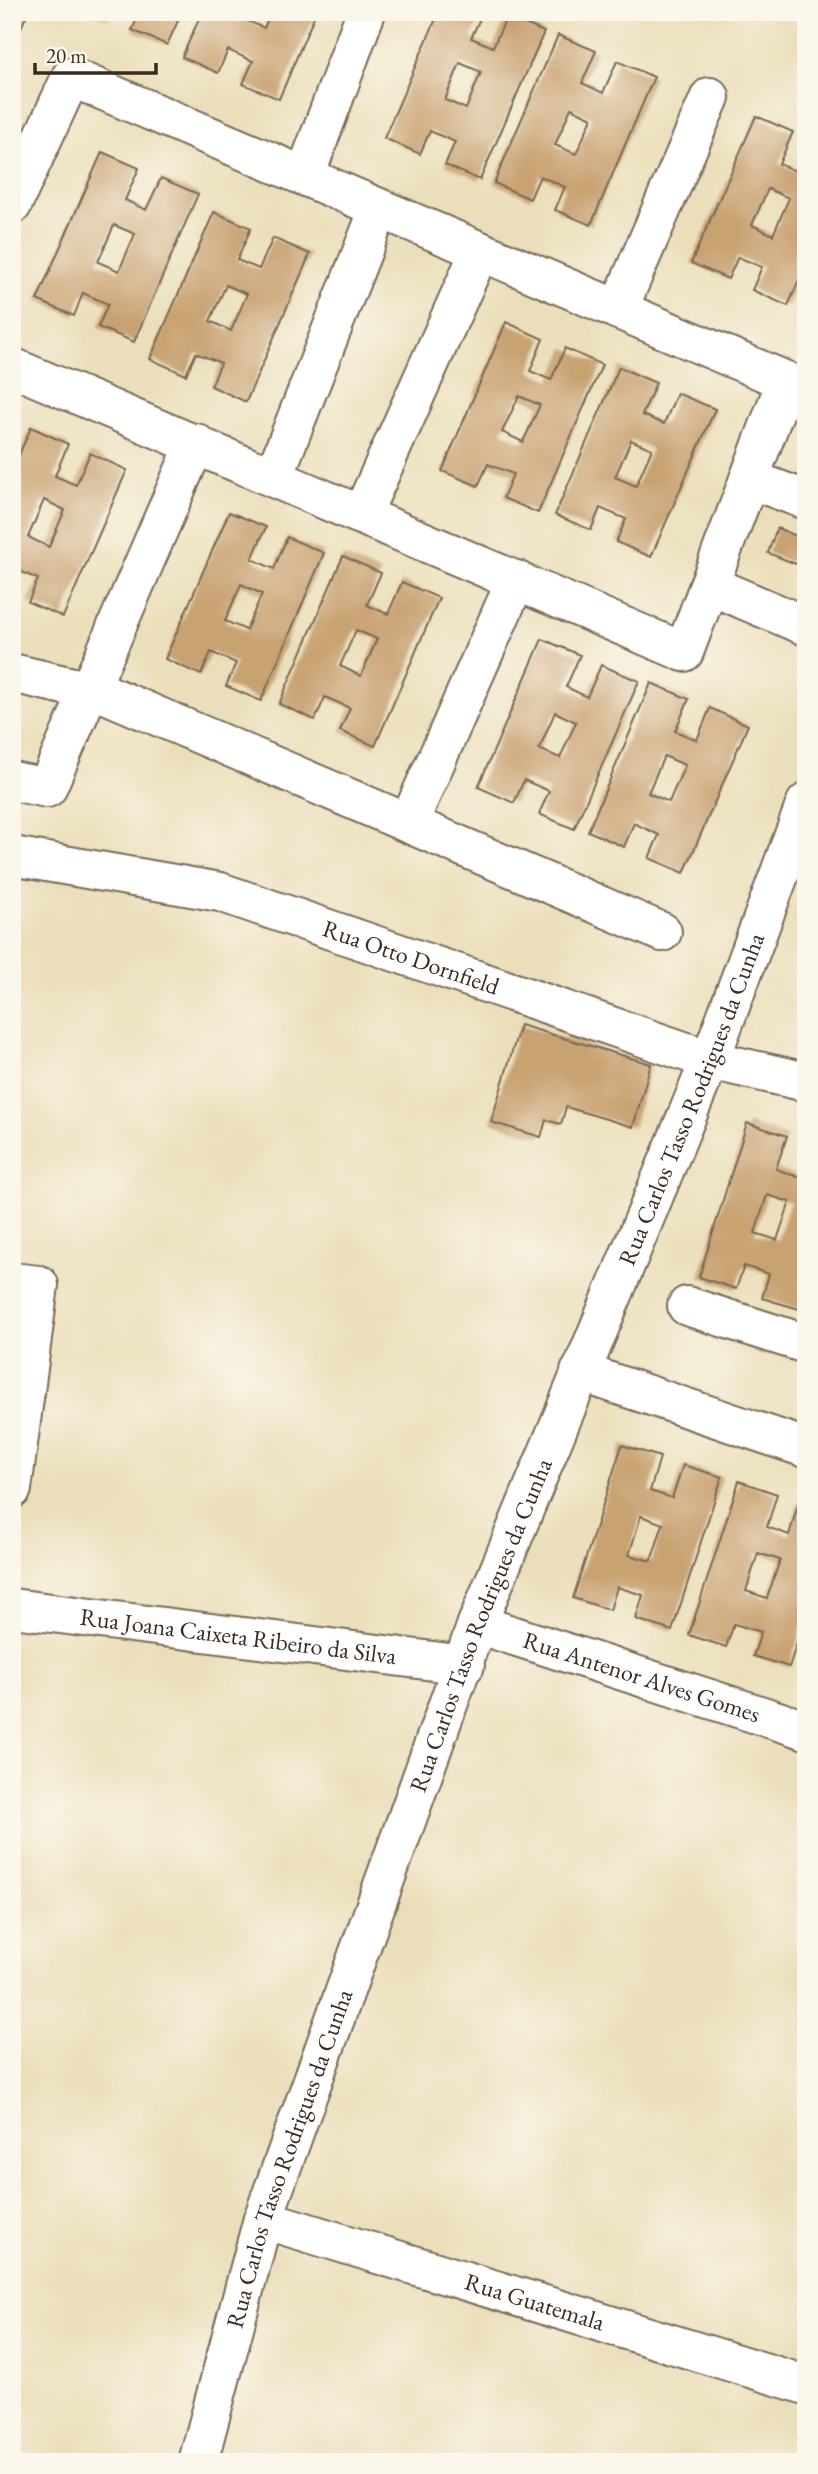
<svg xmlns="http://www.w3.org/2000/svg" width="818" height="2474" viewBox="0 0 818 2474" font-family="'EB Garamond',serif">
<style>
.building{fill:#c9a272;fill-rule:evenodd}
.lines{fill:none;stroke-linecap:round;stroke-linejoin:round}
.minor-casing{stroke:#796955;stroke-width:42}
.minor{stroke:#fff;stroke-width:38}
.labels{text-anchor:middle;stroke-width:6;stroke-linejoin:round;paint-order:stroke}
.street-label{font-size:24px;fill:#3b2a1e;stroke:#fbf7ec}
</style>
<rect width="100%" height="100%" fill="#fbf7ec"/>
<filter id="ink" filterUnits="userSpaceOnUse"><feTurbulence type="fractalNoise" baseFrequency=".0143" numOctaves="2"/><feDisplacementMap in="SourceGraphic" scale="14" xChannelSelector="R" yChannelSelector="G"/><feConvolveMatrix kernelMatrix="1 2 1 2 8 2 1 2 1" color-interpolation-filters="sRGB"/></filter>
<filter id="wash" filterUnits="userSpaceOnUse"><feTurbulence type="fractalNoise" baseFrequency=".00686" numOctaves="4" result="noise"/><feDisplacementMap in="SourceGraphic" scale="28" xChannelSelector="R" yChannelSelector="G"/><feGaussianBlur stdDeviation="1.57" result="paint"/><feColorMatrix in="noise" values="0 0 0 0 0 0 0 0 0 0 0 0 0 0 0 0 0 1.4 0 .05"/><feComposite in="paint" operator="in"/></filter>
<g filter="url(#wash)">
<rect width="100%" height="100%" fill="#ebdfbb"/>
<g id="blocks">
<g class="building">
<polygon points="12,12 28,12 14,43 12,42"/>
<polygon points="91,12 110,12 107,19"/>
<polygon points="140,12 182,12 167,45 132,30"/>
<polygon points="202,12 246,12 243,19 264,28 271,12 316,12 279,99 243,84 253,61 228,50 218,73 182,57"/>
<path d="M439 12H483L471 38 493 47 507 16 544 32 480 180 445 165 455 142 430 131 420 154 384 138ZM460 63 481 72 466 109 445 100Z"/>
<path d="M558 35 596 51 582 83 603 93 617 61 654 77 591 225 555 210 565 187 540 176 530 199 494 183ZM571 108 592 118 576 154 555 145Z"/>
<path d="M756 116 793 132 779 164 800 173 806 161V264L788 306 752 290 762 267 738 257 728 279 691 263ZM768 189 789 198 773 235 752 225Z"/>
<path d="M102 152 139 168 125 200 146 210 161 178 198 194 134 342 98 327 108 304 83 293 74 316 37 300ZM114 225 135 234 119 271 98 262Z"/>
<path d="M214 212 251 228 237 260 259 269 273 238 310 254 246 402 211 386 221 363 196 353 186 375 150 359ZM226 285 247 294 231 331 210 321Z"/>
<path d="M506 322 543 339 530 371 551 380 565 348 602 365 538 513 503 498 513 474 488 464 478 486 442 471ZM519 396 540 405 523 442 502 432Z"/>
<path d="M619 367 656 383 642 415 664 424 677 393 715 409 651 557 616 542 626 519 600 508 591 530 555 515ZM631 440 652 449 636 486 615 477Z"/>
<path d="M31 427 68 444 55 476 76 485 90 453 127 470 63 617 28 602 38 579 12 568V471ZM44 500 65 510 49 547 28 537Z"/>
<path d="M229 512 266 527 252 559 274 569 287 537 324 553 261 701 226 686 236 663 211 652 201 675 165 659ZM241 584 262 594 246 630 225 621Z"/>
<polygon points="777,528 806,540 806,568 768,553"/>
<path d="M343 556 381 573 367 605 388 614 402 582 439 598 375 746 340 731 350 708 325 697 315 720 279 704ZM356 630 377 639 361 676 340 666Z"/>
<path d="M542 639 580 655 566 687 587 697 601 665 639 681 574 829 539 814 549 791 524 780 514 803 478 787ZM555 712 576 722 560 758 539 749Z"/>
<path d="M651 683 689 699 675 731 697 740 710 708 748 725 684 873 649 858 659 835 634 823 624 847 588 831ZM664 756 685 765 669 802 648 793Z"/>
<polygon points="520,1025 651,1064 633,1127 566,1107 561,1124 546,1120 541,1137 491,1122"/>
<path d="M747 1123 787 1136 776 1169 798 1177 806 1155V1287L799 1309 762 1298 769 1274 744 1266 736 1289 699 1277ZM767 1195 790 1202 777 1240 755 1233Z"/>
<path d="M622 1445 660 1457 650 1491 672 1498 683 1465 722 1477 672 1631 636 1619 643 1595 617 1587 610 1610 573 1598ZM641 1516 663 1524 651 1561 629 1555Z"/>
<path d="M739 1481 777 1494 767 1527 789 1535 799 1501 806 1503V1615L789 1667 753 1656 761 1632 734 1624 726 1647 689 1635ZM758 1553 780 1560 767 1598 746 1591Z"/>
</g>
</g>
</g>
<g filter="url(#ink)">
<use href="#blocks" fill-opacity="0" stroke="#796955" stroke-width="2"/>
<g class="lines">
<g class="minor-casing">
<g id="minor">
<polyline points="305,176 366,12"/>
<polyline points="12,205 71,77 786,381 684,652 12,367"/>
<polyline points="618,310 710,97"/>
<polyline points="274,476 379,209"/>
<polyline points="749,479 806,500"/>
<polyline points="362,514 480,251"/>
<polyline points="709,585 806,626"/>
<polyline points="12,673 108,695 662,932"/>
<polyline points="12,781 47,788 196,443"/>
<polyline points="409,822 516,580"/>
<path id="s1" d="M12 856 220 892 710 1060 806 1082"/>
<polyline points="12,1282 39,1285 12,1489"/>
<polyline points="687,1306 806,1344"/>
<polyline points="580,1372 806,1448"/>
<path id="s2" d="M12 1608 465 1665"/>
<path id="s3" d="M477 1624 806 1730"/>
<path id="s4" d="M263 2219 806 2385"/>
<path id="s5" d="M198 2462 263 2219 477 1624 710 1060 806 803"/>
</g>
</g>
<use href="#minor" class="minor"/>
</g>
</g>
<g class="labels">
<g class="street-label">
<text dy="8" stroke="none"><textPath href="#s1" startOffset="413">Rua Otto Dornfield</textPath></text>
<text dy="8" stroke="none"><textPath href="#s5" startOffset="1451">Rua Carlos Tasso Rodrigues da Cunha</textPath></text>
<text dy="8" stroke="none"><textPath href="#s5" startOffset="884">Rua Carlos Tasso Rodrigues da Cunha</textPath></text>
<text dy="8" stroke="none"><textPath href="#s2" startOffset="228">Rua Joana Caixeta Ribeiro da Silva</textPath></text>
<text dy="8" stroke="none"><textPath href="#s3" startOffset="173">Rua Antenor Alves Gomes</textPath></text>
<text dy="8" stroke="none"><textPath href="#s5" startOffset="317">Rua Carlos Tasso Rodrigues da Cunha</textPath></text>
<text dy="8" stroke="none"><textPath href="#s4" startOffset="284">Rua Guatemala</textPath></text>
</g>
</g>
<rect width="818" height="2474" fill="none" stroke="#fbf7ec" stroke-width="42"/>
<path d="M35 63v10h121v-10" fill="none" stroke="#3b2a1e" stroke-width="3.5"/>
<text x="46" y="63" font-size="21" fill="#3b2a1e" stroke="#fbf7ec" stroke-width="5" paint-order="stroke">20 m</text>
</svg>
